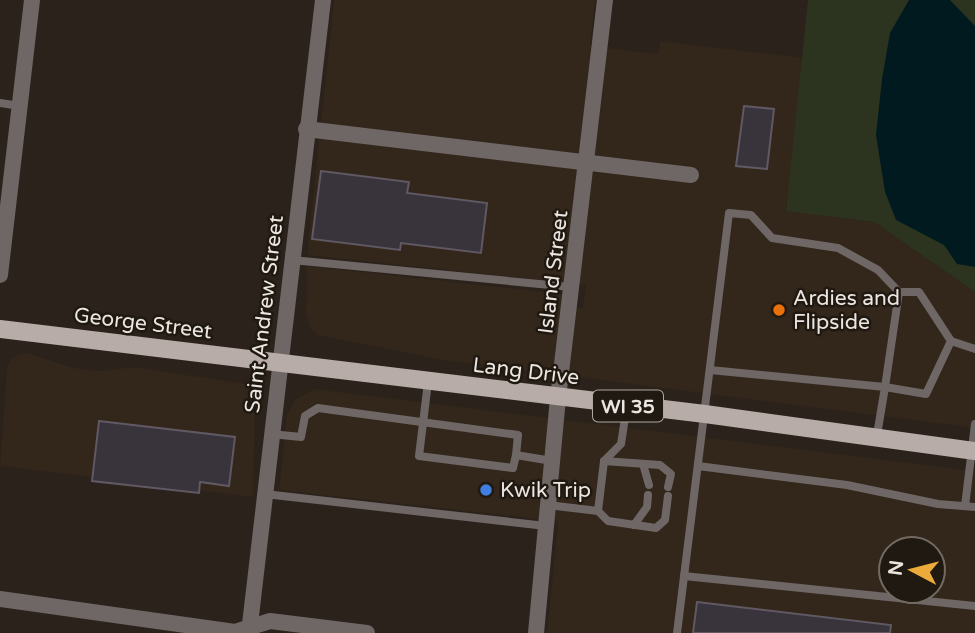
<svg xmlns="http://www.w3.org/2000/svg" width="975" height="633" viewBox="0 0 975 633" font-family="'Varela Round',sans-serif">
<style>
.built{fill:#33261a;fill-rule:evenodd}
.green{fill:#2c341f}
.water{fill:#001a1f}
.building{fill:#39333c;stroke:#605963;stroke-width:2}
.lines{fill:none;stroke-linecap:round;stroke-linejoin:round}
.lane{stroke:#6e6766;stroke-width:8}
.street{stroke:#6e6766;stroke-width:16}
.primary{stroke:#b8aca8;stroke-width:18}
.food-dot{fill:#e8710a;stroke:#201911;stroke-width:2.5}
.shop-dot{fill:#3f7fe0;stroke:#201911;stroke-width:2.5}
.labels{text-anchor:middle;stroke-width:5;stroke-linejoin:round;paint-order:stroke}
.shield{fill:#201911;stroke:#aea8a3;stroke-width:2}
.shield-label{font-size:19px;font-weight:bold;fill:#ebe6e1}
.street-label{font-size:21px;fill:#ebe6e1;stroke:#201911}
.poi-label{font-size:21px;fill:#ebe6e1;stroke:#201911;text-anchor:start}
</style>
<rect width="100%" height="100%" fill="#2a221b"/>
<g class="built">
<polygon points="334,0 595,0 590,46 658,54 660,41 804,58 786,210 874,222 975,292 975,428 443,360 317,335 310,328 306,313 307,266 562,294 561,305 583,308 586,285 307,255"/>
<polygon points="27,353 74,368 99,371 135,367 245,384 252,396 255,410 253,497 0,466 7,368 10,360 19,354"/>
<path d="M314 389 975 471V633H547L558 521 279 490 287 414 296 399ZM891 549H933V591H891Z"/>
</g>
<polygon class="green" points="808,0 975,0 975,292 874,222 786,211"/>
<polygon class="water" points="909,0 950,0 975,26 975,267 957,264 944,245 896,220 885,192 876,135 882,79 890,33"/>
<g class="building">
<polygon points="744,106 774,109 767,169 736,166"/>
<polygon points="321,171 409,182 407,193 487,203 481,253 401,243 400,250 312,239"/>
<polygon points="99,421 235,437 229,486 200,482 199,493 92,481"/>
<polygon points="697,602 891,625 890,633 693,633"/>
</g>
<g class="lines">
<g class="lane">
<polyline points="0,103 20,106"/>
<polyline points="292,260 571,287"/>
<polyline points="899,292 919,292 951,341"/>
<polyline points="710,370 885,387 877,435"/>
<polyline points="428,382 419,456 513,468 516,455"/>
<polyline points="271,434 301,437 305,416 318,408 518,435 516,455 552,461"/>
<polyline points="604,461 660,465 671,474 668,487"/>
<polyline points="643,464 649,485"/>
<polyline points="698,466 847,485 938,504 975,507"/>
<polyline points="265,494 546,526"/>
<polyline points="548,505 598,511 604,461 621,444 627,405"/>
<polyline points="965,506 975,424"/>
<polyline points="598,511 608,521 656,528 665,520 668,496"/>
<polyline points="634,525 647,507 648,495"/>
<polyline points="684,576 975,606"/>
<polyline points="677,633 729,213 751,215 772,238 838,248 878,270 899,292 885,387 926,394 951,341 975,349"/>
</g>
<g class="street">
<polyline points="306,129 691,175"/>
<polyline points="0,275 32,0"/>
<polyline points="0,599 235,632 270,621 367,633"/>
<polyline points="249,633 323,0"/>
<polyline points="536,633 558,398 605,0"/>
</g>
<polyline class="primary" points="0,329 705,414 975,451"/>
</g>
<circle class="food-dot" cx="779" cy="310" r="7"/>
<circle class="shop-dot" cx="486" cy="490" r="7"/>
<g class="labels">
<rect class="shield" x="593" y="390.5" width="70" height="31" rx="5"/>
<g class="shield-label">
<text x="628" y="413">WI 35</text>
</g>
<g class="street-label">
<text transform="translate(553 272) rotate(-83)" y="7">Island Street</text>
<text transform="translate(264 314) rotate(-83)" y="7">Saint Andrew Street</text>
<text transform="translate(143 323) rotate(7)" y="7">George Street</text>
<text transform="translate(526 371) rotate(7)" y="7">Lang Drive</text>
</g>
<g class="poi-label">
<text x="793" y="305">Ardies and<tspan x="793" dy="24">Flipside</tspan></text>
<text x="500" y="497">Kwik Trip</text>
</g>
</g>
<g transform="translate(912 570) rotate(277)"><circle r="33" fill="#201911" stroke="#716b64" stroke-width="2"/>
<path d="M0-5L12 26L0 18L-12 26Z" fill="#ebaa39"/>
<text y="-10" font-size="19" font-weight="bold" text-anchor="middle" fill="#ebe6e1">N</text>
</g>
</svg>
